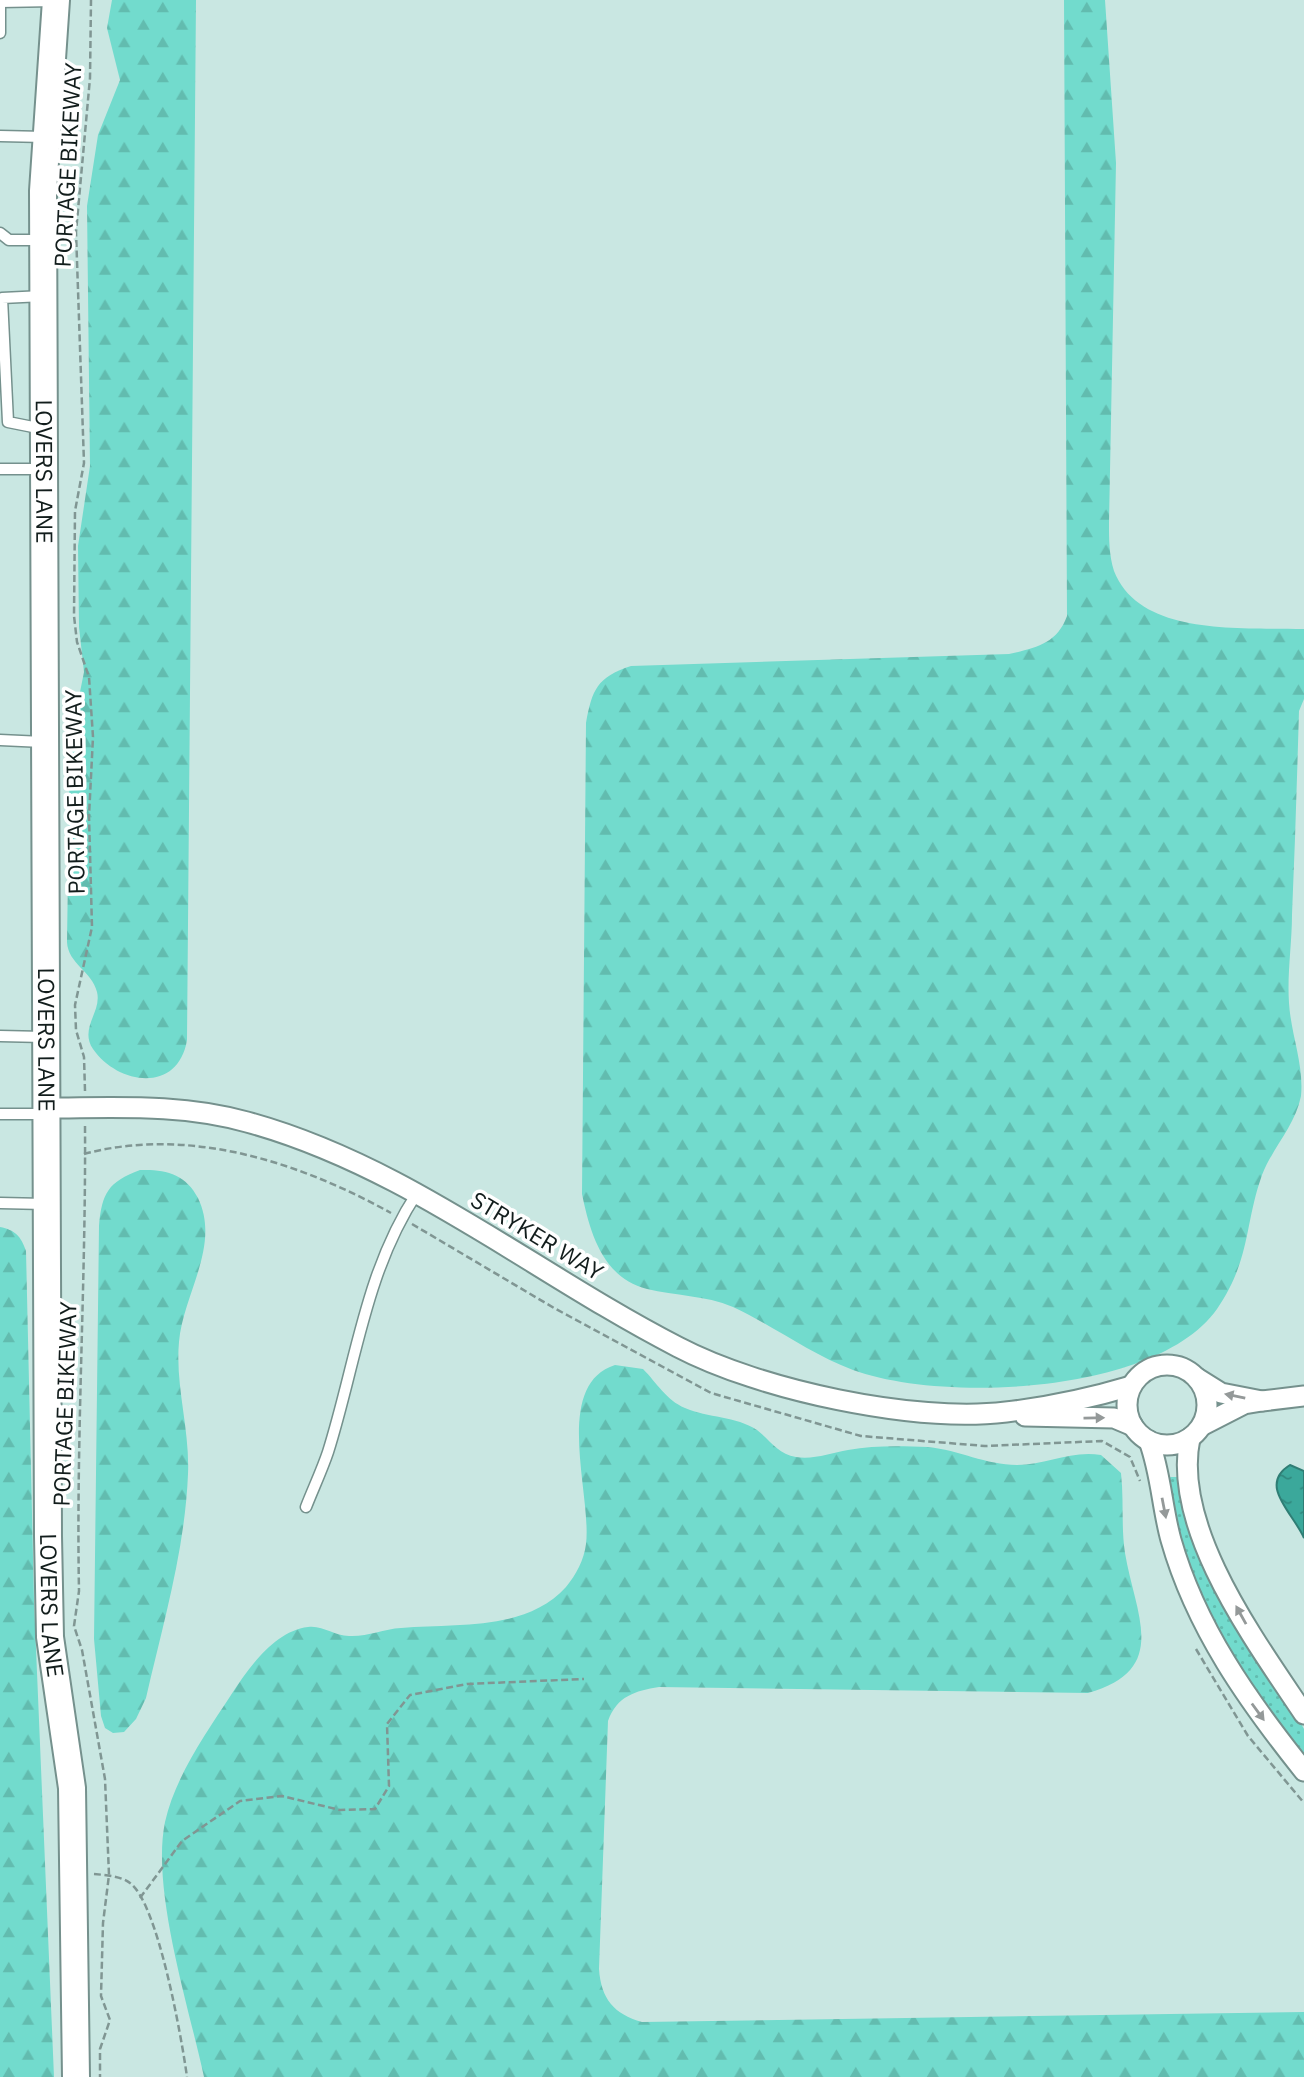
<svg xmlns="http://www.w3.org/2000/svg" width="1304" height="2077" viewBox="0 0 1304 2077" font-family="'IBM Plex Sans',sans-serif">
<style>
.grass{fill:url(#grass-dots)}
.forest{fill:url(#forest-firs)}
.water{fill:url(#water-ripples);stroke:#2f7e75;stroke-width:2}
.lines{fill:none;stroke-linecap:round;stroke-linejoin:round}
.lane-casing{stroke:#75918d;stroke-width:13}
.street-casing{stroke:#75918d;stroke-width:23}
.secondary-casing{stroke:#75918d;stroke-width:30}
.path{stroke:#809693;stroke-width:2.5;stroke-dasharray:7 3.5;stroke-linecap:butt}
.lane{stroke:#fff;stroke-width:10}
.street{stroke:#fff;stroke-width:19}
.secondary{stroke:#fff;stroke-width:26}
.oneway{fill:#949999}
.labels{text-anchor:middle;stroke-width:7;stroke-linejoin:round;paint-order:stroke}
.street-label{font-size:23px;fill:#121d1c;stroke:#fff}
</style>
<defs>
<pattern id="grass-dots" width="8" height="8" patternUnits="userSpaceOnUse" patternTransform="scale(1.75)"><rect width="8" height="8" fill="#72dbcd"/><path d="M2 2h.1M6 6h.1" fill="none" stroke="#62bcaf" stroke-width="1.8" stroke-linecap="round"/></pattern>
<pattern id="forest-firs" width="22" height="20" patternUnits="userSpaceOnUse" patternTransform="scale(1.75)"><rect width="22" height="20" fill="#72dbcd"/><path d="M5 1l3.5 6h-7zM16 11l3.5 6h-7z" fill="#62bcaf"/></pattern>
<pattern id="water-ripples" width="26" height="14" patternUnits="userSpaceOnUse" patternTransform="scale(1.75)"><rect width="26" height="14" fill="#3ba89b"/><path d="M2 4q2-2 4 0t4 0M15 11q2-2 4 0t4 0" fill="none" stroke="#30887e"/></pattern>
</defs>
<rect width="100%" height="100%" fill="#c9e7e2"/>
<polygon class="grass" points="1171,1477 1177,1477 1187,1518 1304,1729 1304,1763 1221,1640 1184,1557 1166,1479"/>
<g class="forest">
<path d="M112 0H196L187 1040C178 1094 118 1085 93 1049 79 1028 102 1012 97 992 92 971 68 964 67 942L70 742 84 672 79 627 78 546 90 466 87 206 98 135 120 80 107 28Z"/>
<path d="M1064 0H1105L1116 163 1109 523C1109 539 1109 555 1114 571 1140 638 1246 627 1304 629V699L1299 711C1297 779 1295 847 1292 915 1292 943 1287 974 1289 1003 1291 1035 1304 1064 1301 1096 1295 1126 1273 1147 1262 1175 1244 1226 1251 1259 1217 1309 1157 1394 943 1403 853 1370 810 1354 774 1326 733 1307 705 1295 675 1296 647 1289 603 1278 590 1233 582 1194L586 723C592 690 597 677 631 666L1009 654C1035 648 1057 644 1067 616Z"/>
<path d="M140 1170C165 1169 186 1174 198 1198 221 1246 183 1294 179 1342 175 1386 190 1429 188 1474 185 1550 163 1624 146 1698L136 1719 124 1732 113 1733 105 1728 101 1716 94 1639 99 1226C102 1193 108 1182 140 1170Z"/>
<path d="M0 1227C15 1230 21 1236 26 1251L34 1601 54 2077H0Z"/>
<path d="M615 1365 643 1369C657 1383 666 1400 685 1408 708 1418 736 1416 757 1430 770 1440 778 1454 796 1457 813 1460 831 1453 848 1450 874 1445 903 1446 928 1447 959 1450 986 1465 1017 1465 1046 1465 1071 1450 1101 1455L1121 1473C1124 1500 1121 1527 1125 1553 1135 1614 1171 1670 1088 1693L659 1687C635 1691 617 1696 608 1721L599 1969C601 1999 614 2014 642 2022L1304 2012V2077H204C189 2007 151 1890 165 1822 175 1777 206 1733 231 1695 248 1669 274 1631 308 1627 323 1625 334 1636 349 1636 367 1637 383 1629 401 1628 456 1623 525 1632 566 1587 576 1575 584 1560 586 1544 592 1495 552 1385 615 1365Z"/>
</g>
<path class="water" d="M1290 1465 1304 1471V1538C1294 1514 1257 1485 1290 1465Z"/>
<g class="lines">
<g class="lane-casing">
<g id="lane">
<polyline points="0,2 55,1"/>
<polyline points="0,3 0,33"/>
<polyline points="0,136 45,137"/>
<polyline points="0,233 9,240 43,240"/>
<polyline points="43,429 8,422 2,298 43,296"/>
<polyline points="0,469 43,469"/>
<polyline points="0,740 43,742"/>
<polyline points="0,1036 44,1037"/>
<polyline points="0,1114 44,1114"/>
<polyline points="0,1203 45,1204"/>
<path d="M306 1507C313 1489 322 1470 328 1452 356 1363 365 1272 417 1193"/>
</g>
</g>
<g class="street-casing">
<g id="street">
<path d="M44 1108C113 1108 180 1103 247 1122 405 1165 534 1273 678 1347 760 1390 914 1423 1006 1412 1048 1407 1091 1398 1131 1386"/>
<circle cx="1167" cy="1405" r="40"/>
<polyline points="1197,1378 1221,1393 1262,1401 1244,1404 1203,1425"/>
<polyline points="1262,1401 1304,1396"/>
<polyline points="1025,1416 1114,1418 1133,1426"/>
<path d="M1190 1438C1171 1528 1256 1642 1304 1714"/>
<path d="M1149 1441C1161 1473 1162 1508 1171 1540 1196 1628 1248 1701 1304 1771"/>
</g>
</g>
<g class="secondary-casing">
<g id="secondary">
<path id="s1" d="M56 0 43 191 48 1536 50 1637 72 1788 76 2077"/>
</g>
</g>
<g class="path">
<polyline points="85,1091 84,1057 76,1030 75,1005 92,927 89,816 93,737 89,677 77,642 74,616 75,511 84,463 76,232 90,78 91,0"/>
<path d="M85 1126C86 1281 76 1436 79 1591L74 1626 82 1650 105 1779 109 1875 103 1923 101 1996 110 2020 100 2049V2077"/>
<path d="M84 1154C189 1126 299 1162 391 1213"/>
<polyline points="412,1224 554,1308 711,1393 861,1436 985,1446 1102,1441 1130,1457 1140,1481"/>
<polyline points="1196,1649 1248,1736 1304,1803"/>
<path d="M94 1874C105 1875 121 1876 130 1883 158 1903 182 2040 187 2077"/>
<polyline points="140,1898 182,1841 240,1801 282,1796 340,1810 375,1809 389,1786 387,1724 410,1695 467,1684 584,1679"/>
</g>
<use href="#lane" class="lane"/>
<use href="#street" class="street"/>
<use href="#secondary" class="secondary"/>
</g>
<defs><path id="oneway-solid" d="M-6-.8H1V-3.2L6.5 0L1 3.2V.8H-6Z" transform="scale(1.75)"/></defs>
<g class="oneway">
<use href="#oneway-solid" transform="translate(1235 1396) rotate(-168)"/>
<use href="#oneway-solid" transform="translate(1094 1418) rotate(-1)"/>
<use href="#oneway-solid" transform="translate(1164 1508) rotate(79)"/>
<use href="#oneway-solid" transform="translate(1241 1615) rotate(-119)"/>
<use href="#oneway-solid" transform="translate(1258 1712) rotate(54)"/>
</g>
<g class="labels">
<g class="street-label">
<text transform="translate(68 165) rotate(-87)" y="8">PORTAGE BIKEWAY</text>
<text dy="8" stroke="none"><textPath href="#s1" startOffset="472">LOVERS LANE</textPath></text>
<text transform="translate(75 792) rotate(-91)" y="8">PORTAGE BIKEWAY</text>
<text dy="8" stroke="none"><textPath href="#s1" startOffset="1040">LOVERS LANE</textPath></text>
<text transform="translate(537 1236) rotate(31)" y="8">STRYKER WAY</text>
<text transform="translate(65 1404) rotate(-88)" y="8">PORTAGE BIKEWAY</text>
<text dy="8" stroke="none"><textPath href="#s1" startOffset="1606">LOVERS LANE</textPath></text>
</g>
</g>
</svg>
